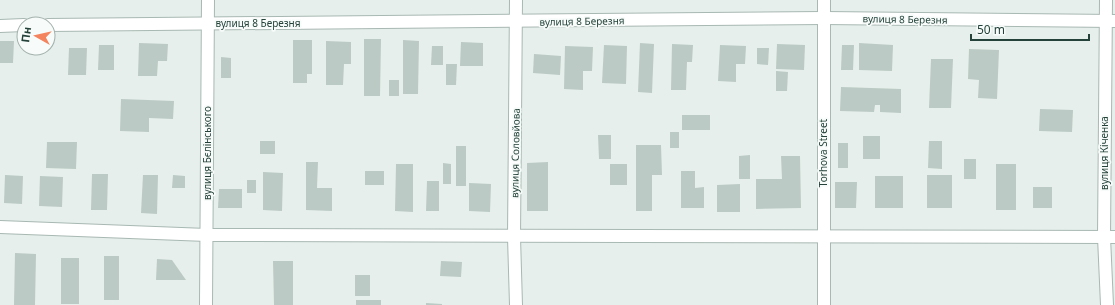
<svg xmlns="http://www.w3.org/2000/svg" width="1115" height="305" viewBox="0 0 1115 305" font-family="'Noto Sans',sans-serif">
<style>
.building{fill:#bbcac4}
.lines{fill:none;stroke-linecap:round;stroke-linejoin:round}
.minor-casing{stroke:#a8b8b2;stroke-width:14}
.minor{stroke:#fff;stroke-width:12}
.labels{text-anchor:middle;stroke-width:3.5;stroke-linejoin:round;paint-order:stroke}
.street-label{font-size:10px;fill:#24423a;stroke:#f7fbf9}
</style>
<rect width="100%" height="100%" fill="#e6efeb"/>
<g class="building">
<polygon points="364,39 381,39 380,96 364,96"/>
<polygon points="293,40 312,40 312,74 307,74 307,83 293,83"/>
<polygon points="403,40 419,41 418,94 403,94"/>
<polygon points="0,41 14,41 13,63 0,63"/>
<polygon points="326,41 351,42 351,64 344,64 343,85 326,85"/>
<polygon points="461,42 483,43 483,66 460,66"/>
<polygon points="139,43 168,44 167,61 158,61 157,76 138,76"/>
<polygon points="640,43 654,44 652,93 638,92"/>
<polygon points="859,43 893,45 892,71 859,70"/>
<polygon points="672,44 693,45 692,62 687,62 686,90 671,90"/>
<polygon points="777,44 805,45 804,70 776,69"/>
<polygon points="99,45 114,45 114,70 98,70"/>
<polygon points="604,45 627,46 626,84 602,83"/>
<polygon points="720,45 746,46 745,64 736,64 736,82 718,81"/>
<polygon points="842,45 854,45 853,70 841,70"/>
<polygon points="432,46 443,46 443,65 431,65"/>
<polygon points="565,46 593,47 592,71 583,71 583,90 564,89"/>
<polygon points="69,48 87,48 86,75 68,75"/>
<polygon points="757,48 769,48 768,65 757,64"/>
<polygon points="969,49 999,50 997,99 978,98 979,80 968,79"/>
<polygon points="534,54 561,56 560,75 533,73"/>
<polygon points="221,57 231,58 231,78 221,78"/>
<polygon points="931,59 953,59 951,108 929,108"/>
<polygon points="446,64 457,64 456,85 446,85"/>
<polygon points="776,71 788,72 787,91 776,91"/>
<rect x="389" y="80" width="10" height="16"/>
<polygon points="841,87 901,89 901,113 880,112 880,105 875,105 874,112 840,111"/>
<polygon points="121,99 174,101 173,119 149,118 149,132 120,131"/>
<polygon points="1040,109 1073,110 1072,132 1039,131"/>
<rect x="682" y="115" width="28" height="15"/>
<rect x="670" y="132" width="9" height="16"/>
<polygon points="598,135 611,135 611,159 599,159"/>
<rect x="863" y="136" width="17" height="23"/>
<rect x="260" y="141" width="15" height="13"/>
<polygon points="929,141 942,141 942,169 928,168"/>
<polygon points="47,142 77,142 76,169 46,168"/>
<rect x="838" y="143" width="10" height="25"/>
<polygon points="636,145 661,145 662,175 652,175 652,211 636,211"/>
<rect x="456" y="146" width="10" height="40"/>
<polygon points="750,155 750,179 739,179 739,156"/>
<polygon points="781,156 800,156 801,208 756,209 756,179 782,179"/>
<rect x="964" y="159" width="12" height="20"/>
<polygon points="306,162 318,162 317,188 332,188 332,211 306,210"/>
<polygon points="548,162 548,211 527,211 527,163"/>
<polygon points="443,163 451,164 451,184 443,184"/>
<polygon points="396,164 413,164 413,212 395,211"/>
<rect x="610" y="164" width="17" height="21"/>
<rect x="996" y="164" width="20" height="46"/>
<rect x="365" y="171" width="19" height="14"/>
<polygon points="681,171 695,171 695,188 704,187 704,208 681,208"/>
<polygon points="263,172 283,173 282,211 263,210"/>
<polygon points="92,174 108,174 107,210 91,210"/>
<polygon points="5,175 23,176 22,204 4,203"/>
<polygon points="143,175 158,175 157,214 141,213"/>
<polygon points="173,175 185,176 185,188 172,188"/>
<rect x="927" y="175" width="25" height="33"/>
<polygon points="40,176 63,177 62,207 39,206"/>
<rect x="875" y="176" width="28" height="32"/>
<rect x="247" y="180" width="9" height="13"/>
<polygon points="427,181 439,181 439,211 426,211"/>
<polygon points="835,182 857,182 856,208 835,208"/>
<polygon points="469,183 491,184 490,212 469,211"/>
<polygon points="740,184 740,212 717,212 717,185"/>
<rect x="1033" y="187" width="19" height="21"/>
<polygon points="219,189 242,189 242,208 218,208"/>
<polygon points="15,253 36,254 35,305 14,305"/>
<rect x="104" y="256" width="15" height="44"/>
<rect x="61" y="258" width="18" height="46"/>
<polygon points="157,259 172,260 186,280 156,280"/>
<polygon points="273,261 293,261 293,305 274,305"/>
<polygon points="441,261 462,262 461,277 440,276"/>
<rect x="355" y="275" width="15" height="21"/>
<rect x="356" y="300" width="25" height="5"/>
<polygon points="426,303 442,304 442,305 426,305"/>
</g>
<g class="lines">
<g class="minor-casing">
<g id="minor">
<polyline points="824,0 824,305"/>
<polyline points="1106,0 1104,237 1107,305"/>
<polyline points="48,25 824,18 1115,21"/>
<polyline points="0,26 24,25"/>
<polyline points="0,227 207,235 1115,237"/>
<polyline points="206,305 208,0"/>
<polyline points="516,305 514,237 516,0"/>
</g>
</g>
<use href="#minor" class="minor"/>
</g>
<g class="labels">
<g class="street-label">
<text transform="translate(905 19) rotate(1)" y="4">вулиця 8 Березня</text>
<text transform="translate(582 21) rotate(-1)" y="4">вулиця 8 Березня</text>
<text x="258" y="27">вулиця 8 Березня</text>
<text transform="translate(207 153) rotate(-90)" y="4">вулиця Бєлінського</text>
<text transform="translate(515 153) rotate(-89)" y="4">вулиця Соловйова</text>
<text transform="translate(823 153) rotate(-90)" y="4">Torhova Street</text>
<text transform="translate(1104 153) rotate(-90)" y="4">вулиця Кіченка</text>
</g>
</g>
<g transform="translate(36 36) rotate(278)"><circle r="19" fill="#f7fbf9" stroke="#a3b1ad"/>
<path d="M0-3L7 15L0 10L-7 15Z" fill="#f4845f"/>
<text y="-6" font-size="11" font-weight="bold" text-anchor="middle" fill="#24423a">Пн</text>
</g>
<path d="M971 34v6h118v-6" fill="none" stroke="#24423a" stroke-width="2"/>
<text x="977" y="34" font-size="12" fill="#24423a" stroke="#f7fbf9" stroke-width="3" paint-order="stroke">50 m</text>
</svg>
